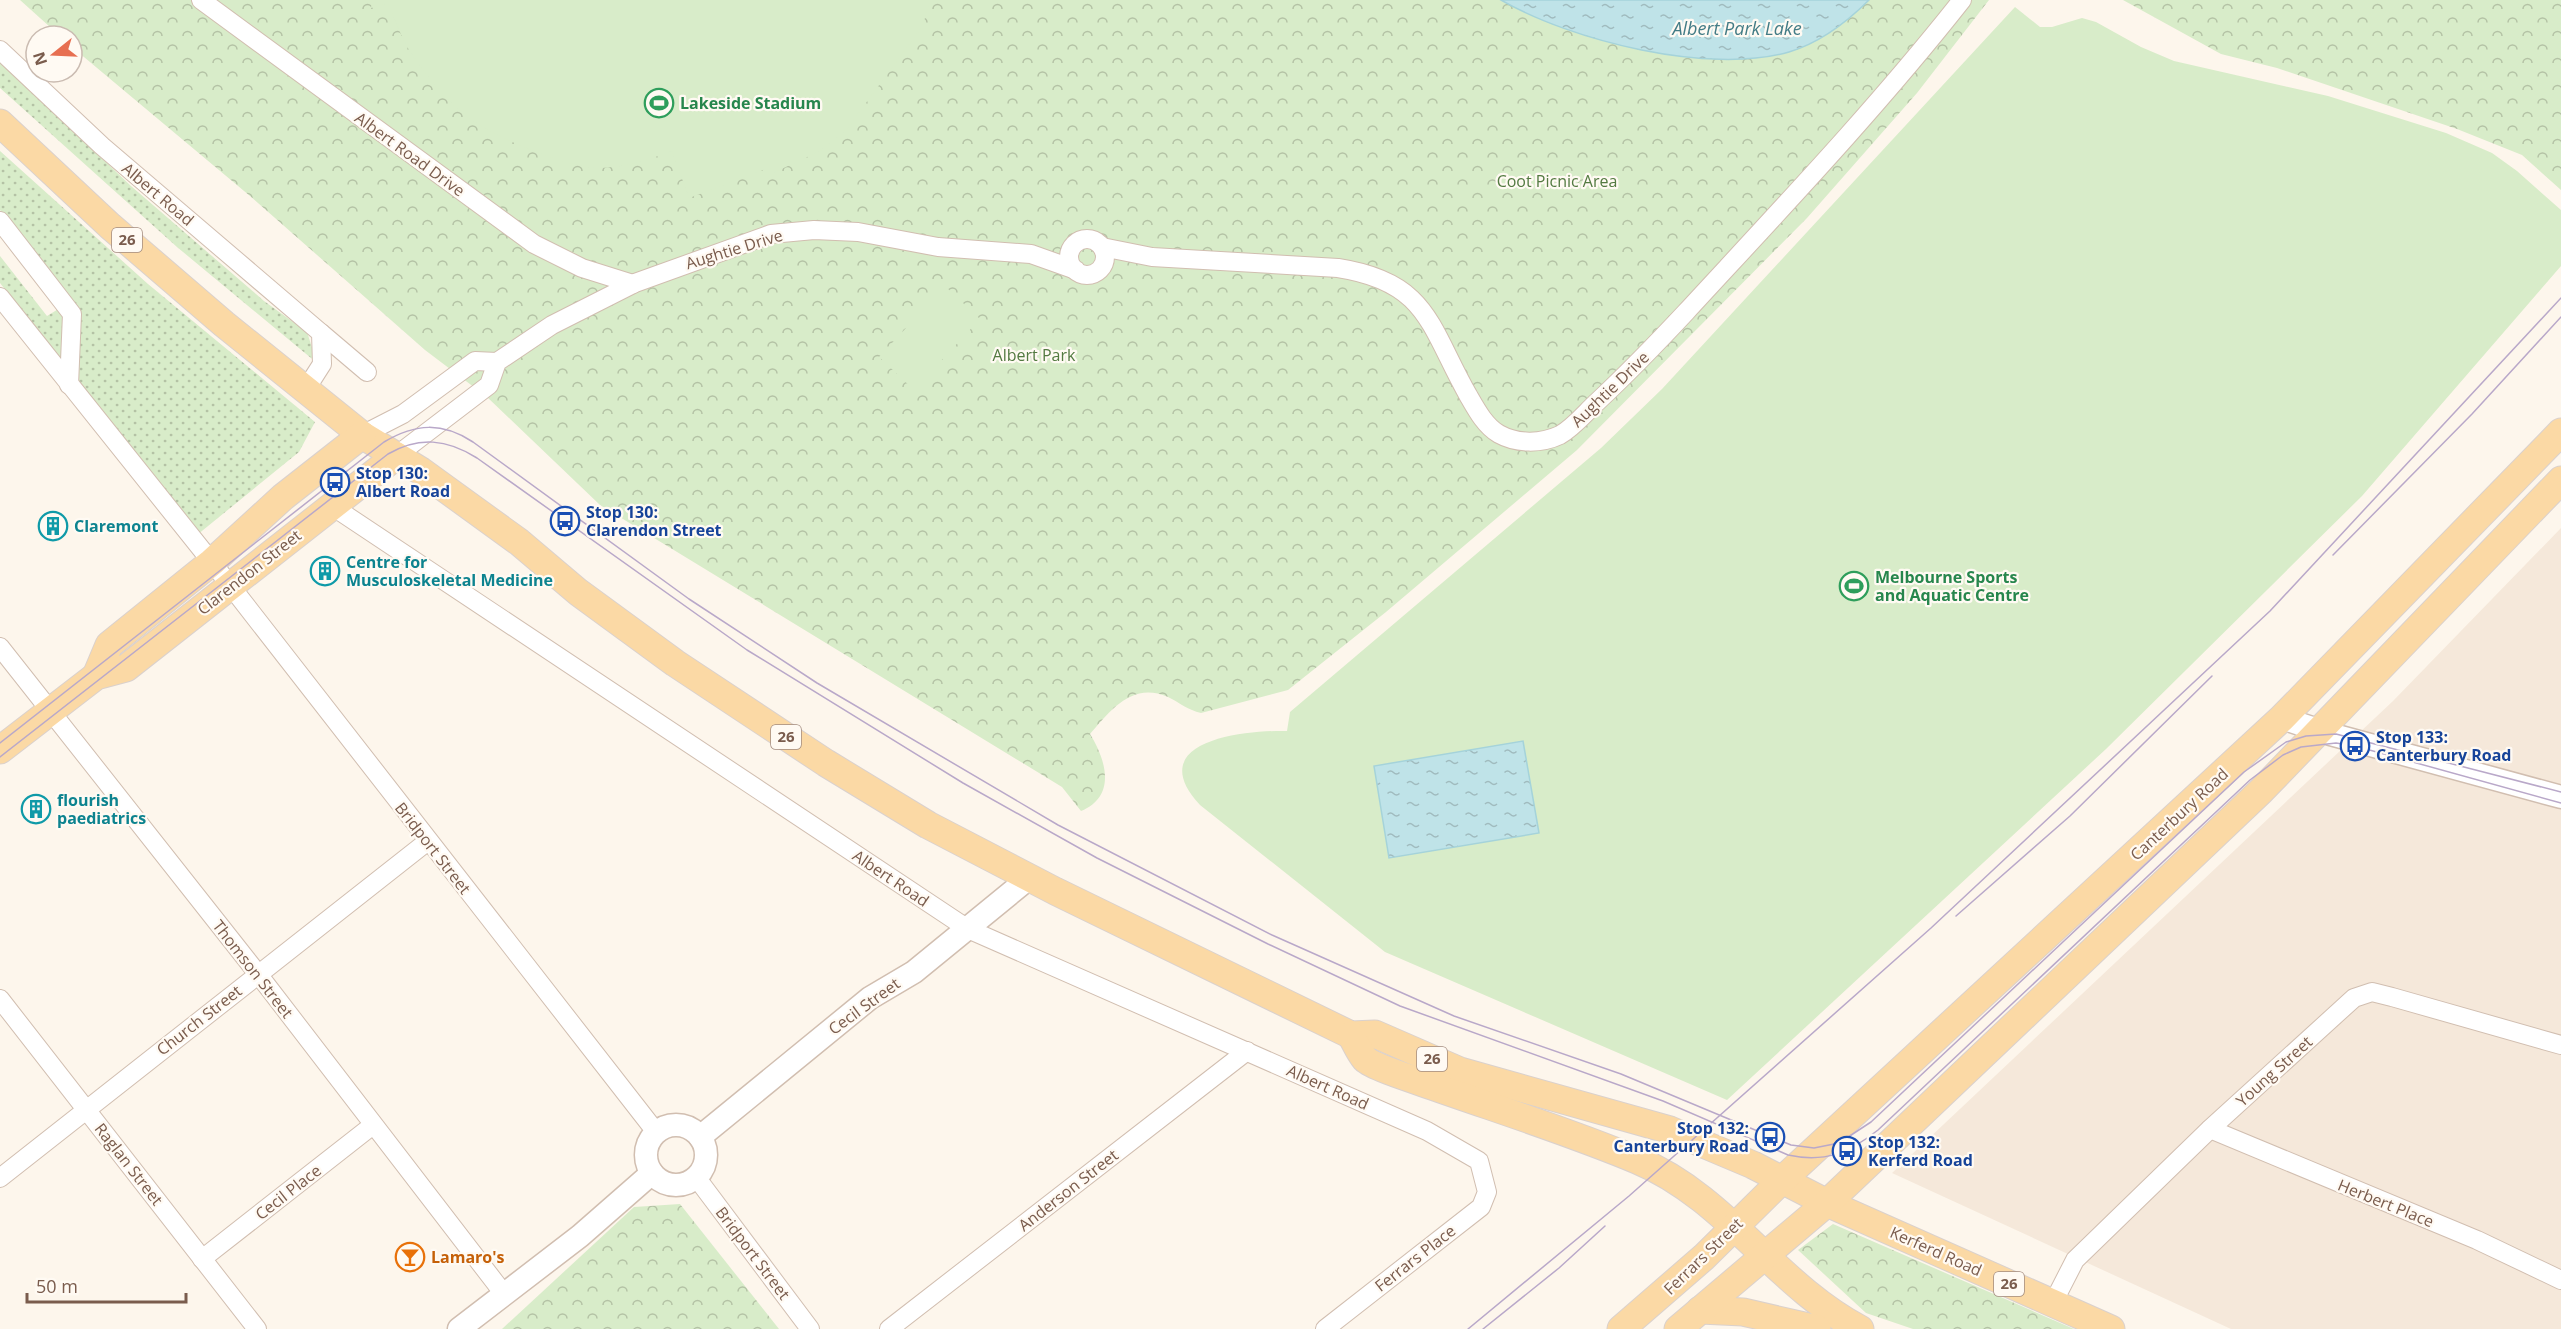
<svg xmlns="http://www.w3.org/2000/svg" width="2561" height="1329" viewBox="0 0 2561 1329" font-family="'Open Sans',sans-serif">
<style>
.residential{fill:#f5e8da}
.grass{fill:url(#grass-dots)}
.park{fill:url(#park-crowns)}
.garden{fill:#d8ecc9}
.water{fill:url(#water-ripples);stroke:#a5d3da;stroke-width:1.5}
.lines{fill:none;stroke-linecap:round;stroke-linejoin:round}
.minor-casing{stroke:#d1beb0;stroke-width:20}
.tertiary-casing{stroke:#d1beb0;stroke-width:25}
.primary-casing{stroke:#dad1cd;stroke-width:29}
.minor{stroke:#fff;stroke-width:18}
.tertiary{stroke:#fff;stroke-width:22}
.primary{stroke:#fbd9a5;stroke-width:27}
.tram{stroke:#b9a8c9;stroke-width:1.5}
.labels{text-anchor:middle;stroke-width:4.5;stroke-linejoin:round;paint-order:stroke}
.shield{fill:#fffaf3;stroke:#a28b7f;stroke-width:1.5}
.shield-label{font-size:15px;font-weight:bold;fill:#7a5c4d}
.leisure-label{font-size:16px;font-weight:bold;fill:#27864d;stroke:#fffaf3;text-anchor:start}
.street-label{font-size:16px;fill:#7a5c4d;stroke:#fffaf3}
.park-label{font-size:16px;fill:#537a41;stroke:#fffaf3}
.transit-label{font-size:16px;font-weight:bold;fill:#164399;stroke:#fffaf3;text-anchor:start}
.culture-label{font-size:16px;font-weight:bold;fill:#0d838f;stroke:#fffaf3;text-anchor:start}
.food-label{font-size:16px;font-weight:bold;fill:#c56008;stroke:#fffaf3;text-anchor:start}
.water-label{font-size:18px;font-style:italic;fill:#437c86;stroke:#fffaf3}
</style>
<defs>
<pattern id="grass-dots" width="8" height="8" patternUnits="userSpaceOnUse" patternTransform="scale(1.5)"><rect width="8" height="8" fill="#d8ecc9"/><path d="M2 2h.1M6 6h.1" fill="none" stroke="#b4c2a5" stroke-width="1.8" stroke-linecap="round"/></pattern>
<pattern id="park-crowns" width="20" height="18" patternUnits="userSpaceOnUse" patternTransform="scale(1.5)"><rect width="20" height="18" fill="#d8ecc9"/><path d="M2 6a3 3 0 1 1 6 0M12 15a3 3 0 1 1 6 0" fill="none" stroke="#b4c2a5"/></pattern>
<pattern id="water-ripples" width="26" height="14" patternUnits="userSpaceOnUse" patternTransform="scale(1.5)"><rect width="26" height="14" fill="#bfe3e8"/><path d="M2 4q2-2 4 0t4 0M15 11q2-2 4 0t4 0" fill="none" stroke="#a0bbbe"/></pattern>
</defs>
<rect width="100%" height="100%" fill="#fdf6ec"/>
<polygon class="residential" points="2561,528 2561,1329 2231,1329 1892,1173 2393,701"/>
<g class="grass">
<polygon points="0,61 131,186 264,301 307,332 317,363 177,247 0,88"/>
<polygon points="0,151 148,284 315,422 299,452 197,535 78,380 77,310 0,210"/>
<polygon points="0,256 47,316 60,308 63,308 65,366 0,283"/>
</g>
<g class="park">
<path d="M20 0H1989L1917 93 1807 218 1577 450 1386 612 1288 690 1201 713C1188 710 1180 703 1168 697 1132 681 1110 711 1090 734 1106 760 1117 796 1081 811L1062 787 600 505 487 397 425 350 250 196 72 47V36H60Z"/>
<polygon points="2123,0 2561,0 2561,190 2522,155 2457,129 2277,68 2221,54"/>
<polygon points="680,1204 779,1329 502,1329 634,1207"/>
<polygon points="1833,1224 2074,1329 1913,1329 1866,1313 1798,1250"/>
</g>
<g class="garden">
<path d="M372 0H931L922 27 846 130 820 151 773 173 771 167 689 198 672 151C648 160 626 167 601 168 568 169 491 136 465 115 444 98 426 75 411 53 401 38 395 19 388 3L371 8Z"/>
<path d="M2015 7 2040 27H2052L2082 18 2096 22 2141 47 2174 61 2328 96 2446 133 2492 153 2517 171 2561 210V266L2362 496 2106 749 1727 1100 1385 952 1200 805C1141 741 1244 730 1287 731L1290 712 1601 448 1662 389Z"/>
<polygon points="945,286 980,319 914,390 879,357"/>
</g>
<g class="water">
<path d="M1501 0H1869C1847 22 1819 43 1789 52 1709 75 1572 41 1501 0Z"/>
<polygon points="1523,741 1539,833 1389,858 1374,766"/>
</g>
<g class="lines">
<g class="minor-casing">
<g id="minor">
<polyline points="201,0 534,244 582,268 633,284"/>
<polyline points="0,50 102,146 321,333 322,364 306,389"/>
<polyline points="0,221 72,314 69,385"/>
<circle cx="1087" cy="257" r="18"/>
<path d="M1102 247 1152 257 1338 268C1428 282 1429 326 1468 395 1476 409 1485 426 1499 434 1517 444 1541 444 1560 435 1574 427 1585 413 1597 402 1628 373 1657 343 1686 312 1780 210 1876 109 1962 0"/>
<polyline points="0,297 226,580 656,1132"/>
<polyline points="321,333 367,372"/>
<polyline points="362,435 403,414 475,361 497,362"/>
<polyline points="396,456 489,385 497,362 552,325 635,283 771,234 814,230 858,232 938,247 1031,254 1076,270"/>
<polyline points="332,506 968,929 1427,1131 1479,1161 1487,1192 1481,1207 1325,1329"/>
<polyline points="0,647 258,974 504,1294"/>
<polyline points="0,999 257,1329"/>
<polyline points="2210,1129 2477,1240 2561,1280"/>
<polyline points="696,1177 810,1329"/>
<polyline points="0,1178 428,841"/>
<polyline points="202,1259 373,1125"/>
<polyline points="2053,1303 2075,1260 2210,1129 2354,998 2372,992 2392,997 2561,1045"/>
<polyline points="889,1329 1247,1051"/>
</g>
</g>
<g class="tertiary-casing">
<g id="tertiary">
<polyline points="2282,718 2330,734 2561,797"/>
<circle cx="676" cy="1155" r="30"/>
<polyline points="700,1137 870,998 914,972 1029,878"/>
<polyline points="459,1329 580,1236 652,1173"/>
</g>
</g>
<g class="primary-casing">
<g id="primary">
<polyline points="0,123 110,226 224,324 362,435 421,471 519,542 578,592 675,663 826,763 928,825 1055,891 1351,1035 1375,1034 1460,1071 1670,1130 1753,1165 1827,1203 2111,1329"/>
<polyline points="96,676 109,645 212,562 283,497 362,435"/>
<polyline points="0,750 96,676 126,668 396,456"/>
<path d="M1351 1035C1355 1042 1359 1052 1365 1059 1373 1067 1418 1081 1432 1086 1500 1110 1570 1132 1637 1160 1726 1197 1776 1285 1860 1329"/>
<polyline points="1700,1310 1743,1312 1817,1329"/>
<polyline points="1621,1329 1704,1257 1782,1180 2282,718 2561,432"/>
<polyline points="1678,1329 1827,1203 2261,791 2561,480"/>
</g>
</g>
<use href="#minor" class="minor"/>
<use href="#tertiary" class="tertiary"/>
<use href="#primary" class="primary"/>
<g class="tram">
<polyline points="2333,555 2472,414 2561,317"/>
<path d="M0 743 384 442C416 423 442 422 473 442L689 599 817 683 1058 825 1272 935 1454 1016 1621 1074 1791 1145 1814 1148 1839 1143 1871 1122 2244 772 2286 742 2306 736 2336 734 2561 792"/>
<path d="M0 757 388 454C419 436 447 439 477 458L747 650 963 783 1097 858 1268 944 1400 1006 1663 1101 1788 1155C1825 1163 1849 1153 1878 1130L2250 780 2283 755 2301 747 2336 743 2355 746 2561 803"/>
<polyline points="1956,916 2070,816 2212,676"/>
<polyline points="1468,1329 1629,1196 1931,928 2270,611 2561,298"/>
<polyline points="1483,1329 1559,1268 1605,1226"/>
</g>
</g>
<defs>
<g id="stadium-ring" transform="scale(1.5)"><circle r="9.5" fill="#fffaf3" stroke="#2e9e5b" stroke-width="1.5"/><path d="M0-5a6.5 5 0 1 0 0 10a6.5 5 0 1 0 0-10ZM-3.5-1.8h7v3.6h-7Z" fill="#2e9e5b"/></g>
<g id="bus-ring" transform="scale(1.5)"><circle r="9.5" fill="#fffaf3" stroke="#1a4fb4" stroke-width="1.5"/><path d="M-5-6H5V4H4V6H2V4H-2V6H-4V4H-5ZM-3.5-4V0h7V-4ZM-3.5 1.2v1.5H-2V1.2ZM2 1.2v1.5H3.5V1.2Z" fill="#1a4fb4"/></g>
<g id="building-ring" transform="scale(1.5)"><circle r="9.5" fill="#fffaf3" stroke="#0f9aa8" stroke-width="1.5"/><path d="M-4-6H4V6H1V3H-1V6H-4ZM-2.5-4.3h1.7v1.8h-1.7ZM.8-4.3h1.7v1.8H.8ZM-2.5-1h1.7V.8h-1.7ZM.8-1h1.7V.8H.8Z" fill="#0f9aa8"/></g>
<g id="bar-ring" transform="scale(1.5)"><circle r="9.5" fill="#fffaf3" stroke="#e8710a" stroke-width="1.5"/><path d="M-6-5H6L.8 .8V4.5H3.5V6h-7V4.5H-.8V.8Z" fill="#e8710a"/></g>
</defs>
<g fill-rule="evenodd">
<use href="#stadium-ring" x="659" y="103"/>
<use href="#bus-ring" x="335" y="482"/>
<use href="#bus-ring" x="565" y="521"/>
<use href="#building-ring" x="53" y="526"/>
<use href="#building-ring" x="325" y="571"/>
<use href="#stadium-ring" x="1854" y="586"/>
<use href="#bus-ring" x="2355" y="746"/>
<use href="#building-ring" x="36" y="809"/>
<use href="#bus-ring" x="1770" y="1137"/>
<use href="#bus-ring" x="1847" y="1151"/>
<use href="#bar-ring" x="410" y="1257"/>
</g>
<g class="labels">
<g class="shield">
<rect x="112" y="228" width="30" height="24" rx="4.5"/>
<rect x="771" y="725" width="30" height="24" rx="4.5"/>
<rect x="1417" y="1047" width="30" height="24" rx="4.5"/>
<rect x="1994" y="1272" width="30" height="24" rx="4.5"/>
</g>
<g class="shield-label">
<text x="127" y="245">26</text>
<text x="786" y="742">26</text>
<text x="1432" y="1064">26</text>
<text x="2009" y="1289">26</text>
</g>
<g class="leisure-label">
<text x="680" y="109">Lakeside Stadium</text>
<text x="1875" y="583">Melbourne Sports<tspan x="1875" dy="18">and Aquatic Centre</tspan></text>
</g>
<g class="street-label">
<text transform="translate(410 154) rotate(36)" y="6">Albert Road Drive</text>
<text transform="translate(158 194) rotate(40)" y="6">Albert Road</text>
<text transform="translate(734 249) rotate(-17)" y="6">Aughtie Drive</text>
<text transform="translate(1610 389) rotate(-44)" y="6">Aughtie Drive</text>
<text transform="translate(249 572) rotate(-38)" y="6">Clarendon Street</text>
<text transform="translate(2179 814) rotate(-43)" y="6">Canterbury Road</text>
<text transform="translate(433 848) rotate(52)" y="6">Bridport Street</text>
<text transform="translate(891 878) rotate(34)" y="6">Albert Road</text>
<text transform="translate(253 969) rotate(52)" y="6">Thomson Street</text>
<text transform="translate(864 1006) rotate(-36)" y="6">Cecil Street</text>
<text transform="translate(199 1020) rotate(-38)" y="6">Church Street</text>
<text transform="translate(2274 1071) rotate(-42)" y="6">Young Street</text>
<text transform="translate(1328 1087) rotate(24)" y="6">Albert Road</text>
<text transform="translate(129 1164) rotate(52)" y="6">Raglan Street</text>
<text transform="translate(1068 1190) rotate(-38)" y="6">Anderson Street</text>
<text transform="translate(288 1192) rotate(-38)" y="6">Cecil Place</text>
<text transform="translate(2386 1203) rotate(22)" y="6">Herbert Place</text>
<text transform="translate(1936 1251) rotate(24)" y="6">Kerferd Road</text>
<text transform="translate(753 1253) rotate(53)" y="6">Bridport Street</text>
<text transform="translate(1703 1256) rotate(-44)" y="6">Ferrars Street</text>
<text transform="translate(1415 1258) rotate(-38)" y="6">Ferrars Place</text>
</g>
<g class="park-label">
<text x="1557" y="187">Coot Picnic Area</text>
<text x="1034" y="361">Albert Park</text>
</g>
<g class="transit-label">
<text x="356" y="479">Stop 130:<tspan x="356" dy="18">Albert Road</tspan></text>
<text x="586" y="518">Stop 130:<tspan x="586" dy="18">Clarendon Street</tspan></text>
<text x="2376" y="743">Stop 133:<tspan x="2376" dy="18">Canterbury Road</tspan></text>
<text x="1749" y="1134" text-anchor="end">Stop 132:<tspan x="1749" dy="18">Canterbury Road</tspan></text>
<text x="1868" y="1148">Stop 132:<tspan x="1868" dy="18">Kerferd Road</tspan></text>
</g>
<g class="culture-label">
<text x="74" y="532">Claremont</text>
<text x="346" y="568">Centre for<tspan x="346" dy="18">Musculoskeletal Medicine</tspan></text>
<text x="57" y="806">flourish<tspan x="57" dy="18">paediatrics</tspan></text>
</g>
<g class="food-label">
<text x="431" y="1263">Lamaro's</text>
</g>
<g class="water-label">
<text x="1737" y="35">Albert Park Lake</text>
</g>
</g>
<g transform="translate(54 54) rotate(252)"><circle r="28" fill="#fffaf3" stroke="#cabbb1" stroke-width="1.5"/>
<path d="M0-4.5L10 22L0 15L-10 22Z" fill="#e76f51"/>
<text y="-9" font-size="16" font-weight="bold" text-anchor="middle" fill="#7a5c4d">N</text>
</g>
<path d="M27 1293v9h159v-9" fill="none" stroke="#7a5c4d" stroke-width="3"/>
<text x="36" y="1293" font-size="18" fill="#7a5c4d" stroke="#fffaf3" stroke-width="4.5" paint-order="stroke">50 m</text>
</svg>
